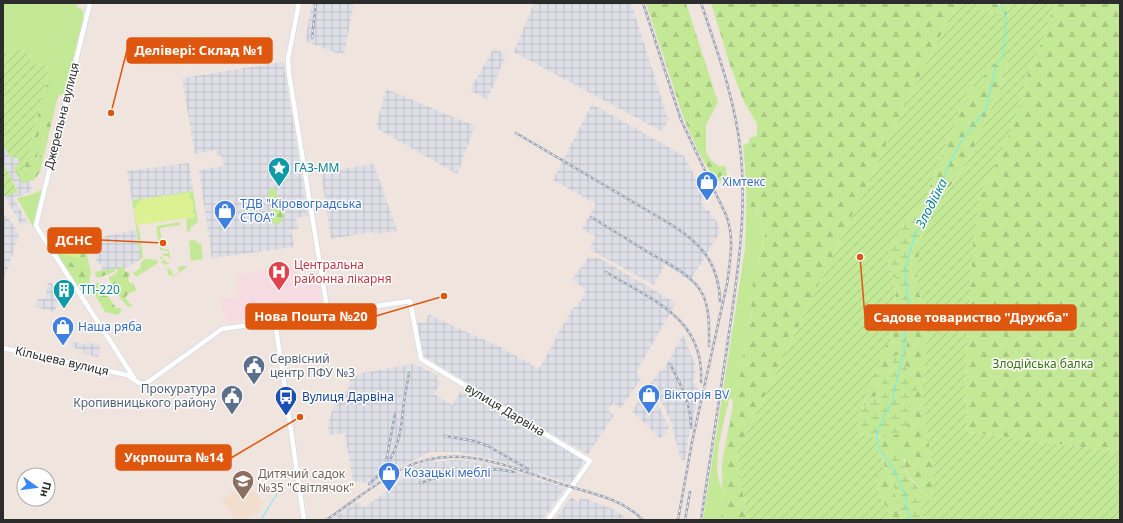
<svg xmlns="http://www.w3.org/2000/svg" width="1123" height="523" viewBox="0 0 1123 523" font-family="'Noto Sans',sans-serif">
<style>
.industrial{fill:url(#industrial-grid)}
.education{fill:#f2decc}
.medical{fill:#f6dbe2}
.grass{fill:#c3e997;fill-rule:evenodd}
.forest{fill:url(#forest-firs)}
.wetland{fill:url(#wetland-marsh)}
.garden{fill:url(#garden-furrows)}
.pitch{fill:#dcf192}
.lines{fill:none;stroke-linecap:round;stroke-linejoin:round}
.stream{stroke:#6aeff8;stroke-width:1}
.secondary-casing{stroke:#d3dae6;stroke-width:6}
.secondary{stroke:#fff;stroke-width:4.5}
.rail-casing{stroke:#a0a8b8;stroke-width:2.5}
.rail{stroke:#fff;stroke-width:1;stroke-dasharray:3;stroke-linecap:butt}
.labels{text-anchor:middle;stroke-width:3;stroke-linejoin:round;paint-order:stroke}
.street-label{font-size:12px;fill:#2c2c2c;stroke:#fff}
.culture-label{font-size:12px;fill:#0d838f;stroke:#fff;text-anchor:start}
.shop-label{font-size:12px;fill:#366cbe;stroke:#fff;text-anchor:start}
.health-label{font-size:12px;fill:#be3a42;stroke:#fff;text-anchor:start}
.service-label{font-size:12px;fill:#4e5e75;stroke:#fff;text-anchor:start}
.park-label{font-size:12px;fill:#3b7115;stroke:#fff}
.transit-label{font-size:12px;fill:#164399;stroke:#fff;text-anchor:start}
.education-label{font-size:12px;fill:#785e54;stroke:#fff;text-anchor:start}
.water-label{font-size:13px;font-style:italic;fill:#058093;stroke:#fff}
.leader{fill:none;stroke:#df570e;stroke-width:1.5}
.callout-dot{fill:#df570e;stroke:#fff;stroke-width:1.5}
.callout{fill:#df570e;stroke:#df570e;stroke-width:1.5}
.callout-label{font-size:13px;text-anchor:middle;font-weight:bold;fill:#fff}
</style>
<defs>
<pattern id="industrial-grid" width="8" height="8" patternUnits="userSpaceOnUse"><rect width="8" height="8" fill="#dfdfe7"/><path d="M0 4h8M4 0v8" fill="none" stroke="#c0c0c6"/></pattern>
<pattern id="forest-firs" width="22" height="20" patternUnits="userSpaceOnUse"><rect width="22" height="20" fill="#c3e997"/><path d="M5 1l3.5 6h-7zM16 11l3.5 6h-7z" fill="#a8c882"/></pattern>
<pattern id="wetland-marsh" width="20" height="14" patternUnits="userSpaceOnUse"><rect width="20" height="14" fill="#c3e997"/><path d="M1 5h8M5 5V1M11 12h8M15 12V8" fill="none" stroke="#a8c882"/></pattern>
<pattern id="garden-furrows" width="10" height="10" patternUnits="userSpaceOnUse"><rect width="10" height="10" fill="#c3e997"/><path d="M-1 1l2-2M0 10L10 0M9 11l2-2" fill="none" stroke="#a8c882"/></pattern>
</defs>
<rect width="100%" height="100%" fill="#efe4de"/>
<g class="industrial">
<polygon points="312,3 354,3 344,54 340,52 339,54 305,41"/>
<polygon points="534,3 631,3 668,119 664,129 661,131 514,52"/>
<polygon points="494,48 506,55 487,100 470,90"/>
<polygon points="283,62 308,216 296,218 299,228 291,230 294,247 212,258 199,170 224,166 221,155 217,156 216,150 195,154 182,78"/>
<polygon points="386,89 475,126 457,174 376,128"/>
<polygon points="592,104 684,156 706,199 701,201 706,211 709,210 713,217 717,222 720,232 690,281 665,264 654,285 589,249 596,237 582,229 596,204 553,180"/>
<polygon points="3,147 11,157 20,159 18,166 12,167 23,184 30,180 32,191 23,195 13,197 27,222 21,225 5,196 18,191 3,163"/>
<polygon points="189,163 193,191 132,200 127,171"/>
<polygon points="374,164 397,231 373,234 372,232 331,239 321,172"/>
<polygon points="4,215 7,216 19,234 3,282 3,220"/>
<polygon points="137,230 141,259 122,270 121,268 102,271 101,263 97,264 95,248 92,248 91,239"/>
<polygon points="589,257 599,258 676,303 636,372 640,376 639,377 641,379 621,408 613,403 608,411 614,415 588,454 541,428 422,355 415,322 425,323 429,315 500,347 539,369 557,337 556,336 565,322 573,308 578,306 586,290 572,279"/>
<polygon points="51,282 59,296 55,312 36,307 38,298 45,299 48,283"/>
<polygon points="683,335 695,364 695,379 692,381 698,390 696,409 694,412 693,429 690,429 685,460 681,460 670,419 660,399 650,385 658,373 665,367"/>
<polygon points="72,341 86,345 87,342 100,346 98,357 84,354 84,350 71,347"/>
<polygon points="412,364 422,367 438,376 436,379 441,382 434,394 452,405 462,390 499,413 503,412 584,461 570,484 539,473 538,475 496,460 460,452 430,452 390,472 370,486 368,483 353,481 345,433 329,435 328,424 337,397 348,390 350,379 354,379 358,374"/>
<polygon points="644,393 652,403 656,401 669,428 665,430 667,433 660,438 632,411"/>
<polygon points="432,460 436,462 454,460 472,461 494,465 533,476 532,478 563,487 564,489 542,520 330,520 356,503 360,503 363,508 398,484 397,482 407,476 405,470 407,468"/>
<polygon points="571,497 579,502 581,497 613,509 629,520 555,520"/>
</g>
<polygon class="education" points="247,483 263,502 259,512 252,515 246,520 236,520 222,500"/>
<polygon class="medical" points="294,266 295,268 297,268 300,283 319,281 322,308 231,322 224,317 221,299 238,297 237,274"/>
<g class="grass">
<polygon points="3,3 77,3 77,7 83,10 83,21 78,38 65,94 58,96 56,96 44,132 43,145 38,162 37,155 39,148 37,143 43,116 43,109 49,86 46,82 48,66 30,61 31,54 15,49 12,55 3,52"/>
<path d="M756 136V214L758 206 762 205 764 207 761 224 766 230 761 254 753 278 750 327 746 341 723 462 724 486 721 520H703L745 249C747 214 747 180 743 145L749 143V138ZM731 397 733 403 722 463V488C710 468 724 422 729 400Z"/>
<polygon points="43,189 33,227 17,198 33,194"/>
<polygon points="193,191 198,223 194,224 194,226 191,226 190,231 187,232 186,219 195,217 192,214 188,195 190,193 144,199 134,210 137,227 139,227 143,257 141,259 132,200"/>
<polygon points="180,222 180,225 160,228 163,250 168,249 169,251 171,263 165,265 161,262 163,261 163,259 160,259 160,256 169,264 171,263 170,259 169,259 168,256 164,256 162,254 168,253 168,251 160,250 156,226"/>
<polygon points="196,240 197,243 201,243 203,259 191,261 189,241"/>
<polygon points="59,245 86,252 90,282 80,289 58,257"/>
<polygon points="144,259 150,259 157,260 158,263 136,277 133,273 141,268 140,265"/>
<polygon points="180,266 186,266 187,267 173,277 171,275 169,276 167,269 170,268 170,271 172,270 173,276 179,272 178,267"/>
</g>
<g class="forest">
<polygon points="646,3 686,3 718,102 706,125 706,152 711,160 718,166 726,166 727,177 725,180 718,181 715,180 698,151 684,119"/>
<polygon points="711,3 957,3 913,90 736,455 748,520 721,520 724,486 723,462 746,341 750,327 753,278 761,254 766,230 761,224 764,207 762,205 758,206 754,217 751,212 751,147 755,141 757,132 757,124 744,102 730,65"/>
<polygon points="982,3 993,3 1001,6 1002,3 1010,3 1007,15 979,10"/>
<polygon points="1055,3 1120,3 1120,452 968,432 965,394 966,356 973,242 979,201 984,185 994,168 1015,119 1027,76 1044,36"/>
<path d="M1005 60 1008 63 1001 87 985 120 977 142 961 172 943 195 919 293 926 312 928 323 922 395 934 477 932 500 922 504C922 501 922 497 922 494 919 480 902 479 905 459L883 455 891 477 901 520H888L883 500 881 498 875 474 886 469 874 437 882 438 909 406 911 375 905 364 904 355 907 343 906 338 908 318 914 304 909 292 912 249 916 240 921 237 925 223 933 206 925 200 918 211 912 215 900 232 896 247 888 261 897 281 902 302 899 327V349L903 354 894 356 890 371 884 381 880 392 866 405 863 406 878 363 886 344H891L896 293 888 264V245H894L899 232 911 214 918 210 927 194 959 110 970 87 980 86 990 63Z"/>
<polygon points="46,82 52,91 47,97 43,109 43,116 37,143 39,148 37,155 38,161 43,145 44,132 55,95 58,96 40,172 33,181 30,180 23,184 14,169 19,169 21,175 26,176 25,167"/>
<path d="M271 188H274L277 192 276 201 284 210C285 217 283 220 278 225L274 224 272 221 268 191Z"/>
<polygon points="82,254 87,255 91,273 88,284 82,286 64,261 78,264 80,257"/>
<path d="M118 267H123L125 271 130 273V275L128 277 129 282 134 284 136 291 129 293 125 298 132 306 130 307C123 305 113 286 109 279V277L116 274Z"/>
<polygon points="113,269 115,269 114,272 98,278 95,275 95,273 98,271"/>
<polygon points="96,283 98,283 100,284 116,308 120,308 122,310 118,315 105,312 97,298 90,292 90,288"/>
</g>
<g class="wetland">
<path d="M925 200H930L933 206 925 223 921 237 916 240 912 249 909 292 914 304 908 318 905 364 918 391 910 396 907 432 882 438 859 434C858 424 858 415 863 406L866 405 880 392 883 381 876 376 879 371H890L894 356 903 354 899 349V327L902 302 897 281 888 261 890 248 896 246 900 232 912 214 918 211Z"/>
<path d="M896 452 902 453C905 461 903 466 907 474 911 481 918 485 921 492 925 500 920 508 926 520H901L891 477 883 455Z"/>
</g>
<g class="garden">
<polygon points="957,3 982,3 980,10 1007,15 1010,3 1055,3 1044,36 1027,76 1015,119 994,168 984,185 979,201 973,242 966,356 965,394 968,432 1120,452 1120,520 926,520 922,513 922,504 932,499 934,477 922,395 928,323 926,312 919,293 916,271 919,251 926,225 935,207 961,172 977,142 985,120 1001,87 1008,63 1005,60 998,65 990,63 980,86 970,87 959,110 927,194 918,210 911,214 899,232 894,245 888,245 888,264 896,293 891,344 886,345 860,412 858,426 859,434 874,437 886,470 875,475 881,498 888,508 888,520 748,520 736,455 913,90"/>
<polygon points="15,49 31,54 30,61 48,66 46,82 25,167 26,176 21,175 19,169 14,169 12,167 18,166 19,159 11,157 3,147 3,52 12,55"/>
<polygon points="3,163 18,192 3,197"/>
</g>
<g class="pitch">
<path d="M190 193V195L188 196C193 201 196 206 192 213H195V217L137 225C135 215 132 207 141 200Z"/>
<polygon points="63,247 81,251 79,258 62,254"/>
</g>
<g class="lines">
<g class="stream">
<polyline points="998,62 1003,56 1006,18 1000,3"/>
<polyline points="904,352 904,335 910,315 905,270 915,234 936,199 950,162 963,138 986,109 996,65"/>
<polyline points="903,354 892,401 876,433 879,449 891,465 905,494 909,520"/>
<polyline points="261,520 277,494"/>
</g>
<g class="secondary-casing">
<g id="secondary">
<polyline points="90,3 36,225 38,229 134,378"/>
<polyline points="299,3 288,59 289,74 328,314"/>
<polyline points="275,321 304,520"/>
<path d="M3 348 127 375C135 379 139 387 148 382L222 329 410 301 421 359 590 461 548 520"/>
</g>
</g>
<use href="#secondary" class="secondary"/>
<g class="rail-casing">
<g id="rail">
<path d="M643 3 681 120 726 215C735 237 730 261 727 284L692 442 678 520"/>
<polyline points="312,38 316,3"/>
<path d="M516 133 672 225C702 244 719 264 720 301"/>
<path d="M591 217C609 228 627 239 646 251 665 262 693 274 703 295 710 310 709 330 709 346"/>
<path d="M606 272C652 300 705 318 701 382"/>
<path d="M670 364C681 385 691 403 691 427"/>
<polyline points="445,436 474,441 488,446 528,469"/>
<polyline points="386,462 395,414"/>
<path d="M420 483C450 473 483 465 514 472"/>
<path d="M369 484C393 465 401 440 403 410 404 398 407 386 409 373"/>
<path d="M326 520C352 503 376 482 404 468 456 442 510 467 561 484 590 493 622 498 643 520"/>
<polyline points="685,520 690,492"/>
<path d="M701 520C710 462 718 405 727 347 736 284 747 219 741 155 736 102 718 53 701 3"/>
</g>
</g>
<use href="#rail" class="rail"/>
</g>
<defs>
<g id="sight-pin" transform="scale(1.15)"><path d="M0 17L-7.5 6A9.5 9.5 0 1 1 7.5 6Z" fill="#0f9aa8" stroke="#fff"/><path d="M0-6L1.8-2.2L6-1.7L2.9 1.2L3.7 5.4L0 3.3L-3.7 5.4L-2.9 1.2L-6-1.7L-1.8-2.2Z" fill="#fff"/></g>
<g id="shop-pin" transform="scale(1.15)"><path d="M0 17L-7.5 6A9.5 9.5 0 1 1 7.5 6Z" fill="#3f7fe0" stroke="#fff"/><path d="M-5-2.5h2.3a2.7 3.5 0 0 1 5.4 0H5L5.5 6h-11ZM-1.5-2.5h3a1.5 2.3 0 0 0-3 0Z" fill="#fff"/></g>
<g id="hospital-pin" transform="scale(1.15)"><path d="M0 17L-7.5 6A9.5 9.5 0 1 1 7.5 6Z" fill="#e0444e" stroke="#fff"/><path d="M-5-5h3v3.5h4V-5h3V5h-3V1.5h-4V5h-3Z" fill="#fff"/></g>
<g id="building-pin" transform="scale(1.15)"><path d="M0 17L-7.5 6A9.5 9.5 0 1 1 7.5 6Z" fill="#0f9aa8" stroke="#fff"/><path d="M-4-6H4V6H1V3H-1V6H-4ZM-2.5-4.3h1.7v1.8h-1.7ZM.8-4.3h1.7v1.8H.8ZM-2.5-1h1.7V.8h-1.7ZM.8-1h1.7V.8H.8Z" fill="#fff"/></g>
<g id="civic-pin" transform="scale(1.15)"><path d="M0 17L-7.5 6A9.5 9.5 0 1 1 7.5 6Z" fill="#5c6f8a" stroke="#fff"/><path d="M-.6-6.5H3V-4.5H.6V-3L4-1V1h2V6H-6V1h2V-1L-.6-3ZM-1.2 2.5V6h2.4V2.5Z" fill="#fff"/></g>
<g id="bus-pin" transform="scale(1.15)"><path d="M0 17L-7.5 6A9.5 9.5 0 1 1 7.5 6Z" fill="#1a4fb4" stroke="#fff"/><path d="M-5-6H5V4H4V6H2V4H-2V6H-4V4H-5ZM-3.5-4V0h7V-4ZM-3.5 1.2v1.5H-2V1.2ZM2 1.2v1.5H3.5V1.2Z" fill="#fff"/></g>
<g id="school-pin" transform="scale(1.15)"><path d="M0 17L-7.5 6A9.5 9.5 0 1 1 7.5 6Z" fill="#8d6e63" stroke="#fff"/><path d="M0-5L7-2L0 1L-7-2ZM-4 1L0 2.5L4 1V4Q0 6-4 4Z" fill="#fff"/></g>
</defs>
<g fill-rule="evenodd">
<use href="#sight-pin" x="279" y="168"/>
<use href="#shop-pin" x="707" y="182"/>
<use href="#shop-pin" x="225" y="211"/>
<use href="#hospital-pin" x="279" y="272"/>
<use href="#building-pin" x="64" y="290"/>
<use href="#shop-pin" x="63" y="327"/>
<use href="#civic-pin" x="254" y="366"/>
<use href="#shop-pin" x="649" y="395"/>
<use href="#civic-pin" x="232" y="396"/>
<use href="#bus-pin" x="286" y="397"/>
<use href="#shop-pin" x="389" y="473"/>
<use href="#school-pin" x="243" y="481"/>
</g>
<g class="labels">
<g class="street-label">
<text transform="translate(62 116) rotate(-76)" y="4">Джерельна вулиця</text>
<text transform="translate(62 361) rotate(13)" y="4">Кільцева вулиця</text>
<text transform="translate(505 410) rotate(31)" y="4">вулиця Дарвіна</text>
</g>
<g class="culture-label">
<text x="294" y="172">ГАЗ-ММ</text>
<text x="80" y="294">ТП-220</text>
</g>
<g class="shop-label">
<text x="722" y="186">Хімтекс</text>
<text x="240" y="208">ТДВ "Кіровоградська<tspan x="240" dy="14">СТОА"</tspan></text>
<text x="78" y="331">Наша ряба</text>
<text x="664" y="399">Вікторія BV</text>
<text x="404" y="477">Козацькі меблі</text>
</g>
<g class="health-label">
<text x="294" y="269">Центральна<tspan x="294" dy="14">районна лікарня</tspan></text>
</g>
<g class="service-label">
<text x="270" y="363">Сервісний<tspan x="270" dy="14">центр ПФУ №3</tspan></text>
<text x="216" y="393" text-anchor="end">Прокуратура<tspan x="216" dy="14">Кропивницького району</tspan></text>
</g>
<g class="park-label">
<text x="1043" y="368">Злодійська балка</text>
</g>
<g class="transit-label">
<text x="302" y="401">Вулиця Дарвіна</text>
</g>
<g class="education-label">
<text x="258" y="478">Дитячий садок<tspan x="258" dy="14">№35 "Світлячок"</tspan></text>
</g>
<g class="water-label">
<text transform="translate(931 203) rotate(-63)" y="5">Злодійка</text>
</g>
</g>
<path class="leader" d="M111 113L127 50M163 243L101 240M444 296L376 316M860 257L865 317M300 417L231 458"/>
<g class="callout-dot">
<circle cx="111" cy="113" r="4"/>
<circle cx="163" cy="243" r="4"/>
<circle cx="444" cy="296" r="4"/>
<circle cx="860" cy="257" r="4"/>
<circle cx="300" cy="417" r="4"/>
</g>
<g class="callout">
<rect x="127" y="38" width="145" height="25" rx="4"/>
<rect x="48" y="228" width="53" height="25" rx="4"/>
<rect x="246" y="304" width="130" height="25" rx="4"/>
<rect x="865" y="305" width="211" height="25" rx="4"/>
<rect x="116" y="445" width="115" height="25" rx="4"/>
</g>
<g class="callout-label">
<text x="199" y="55">Делівері: Склад №1</text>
<text x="74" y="245">ДСНС</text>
<text x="311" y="321">Нова Пошта №20</text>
<text x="971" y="322">Садове товариство "Дружба"</text>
<text x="174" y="462">Укрпошта №14</text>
</g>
<rect width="1123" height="523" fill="none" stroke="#2c2c2c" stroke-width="8"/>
<g transform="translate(36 487) rotate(104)"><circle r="19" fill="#ffffff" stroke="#ababab"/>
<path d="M0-3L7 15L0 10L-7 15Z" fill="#3b87ff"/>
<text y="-6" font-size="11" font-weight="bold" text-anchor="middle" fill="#2c2c2c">Пн</text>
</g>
</svg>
